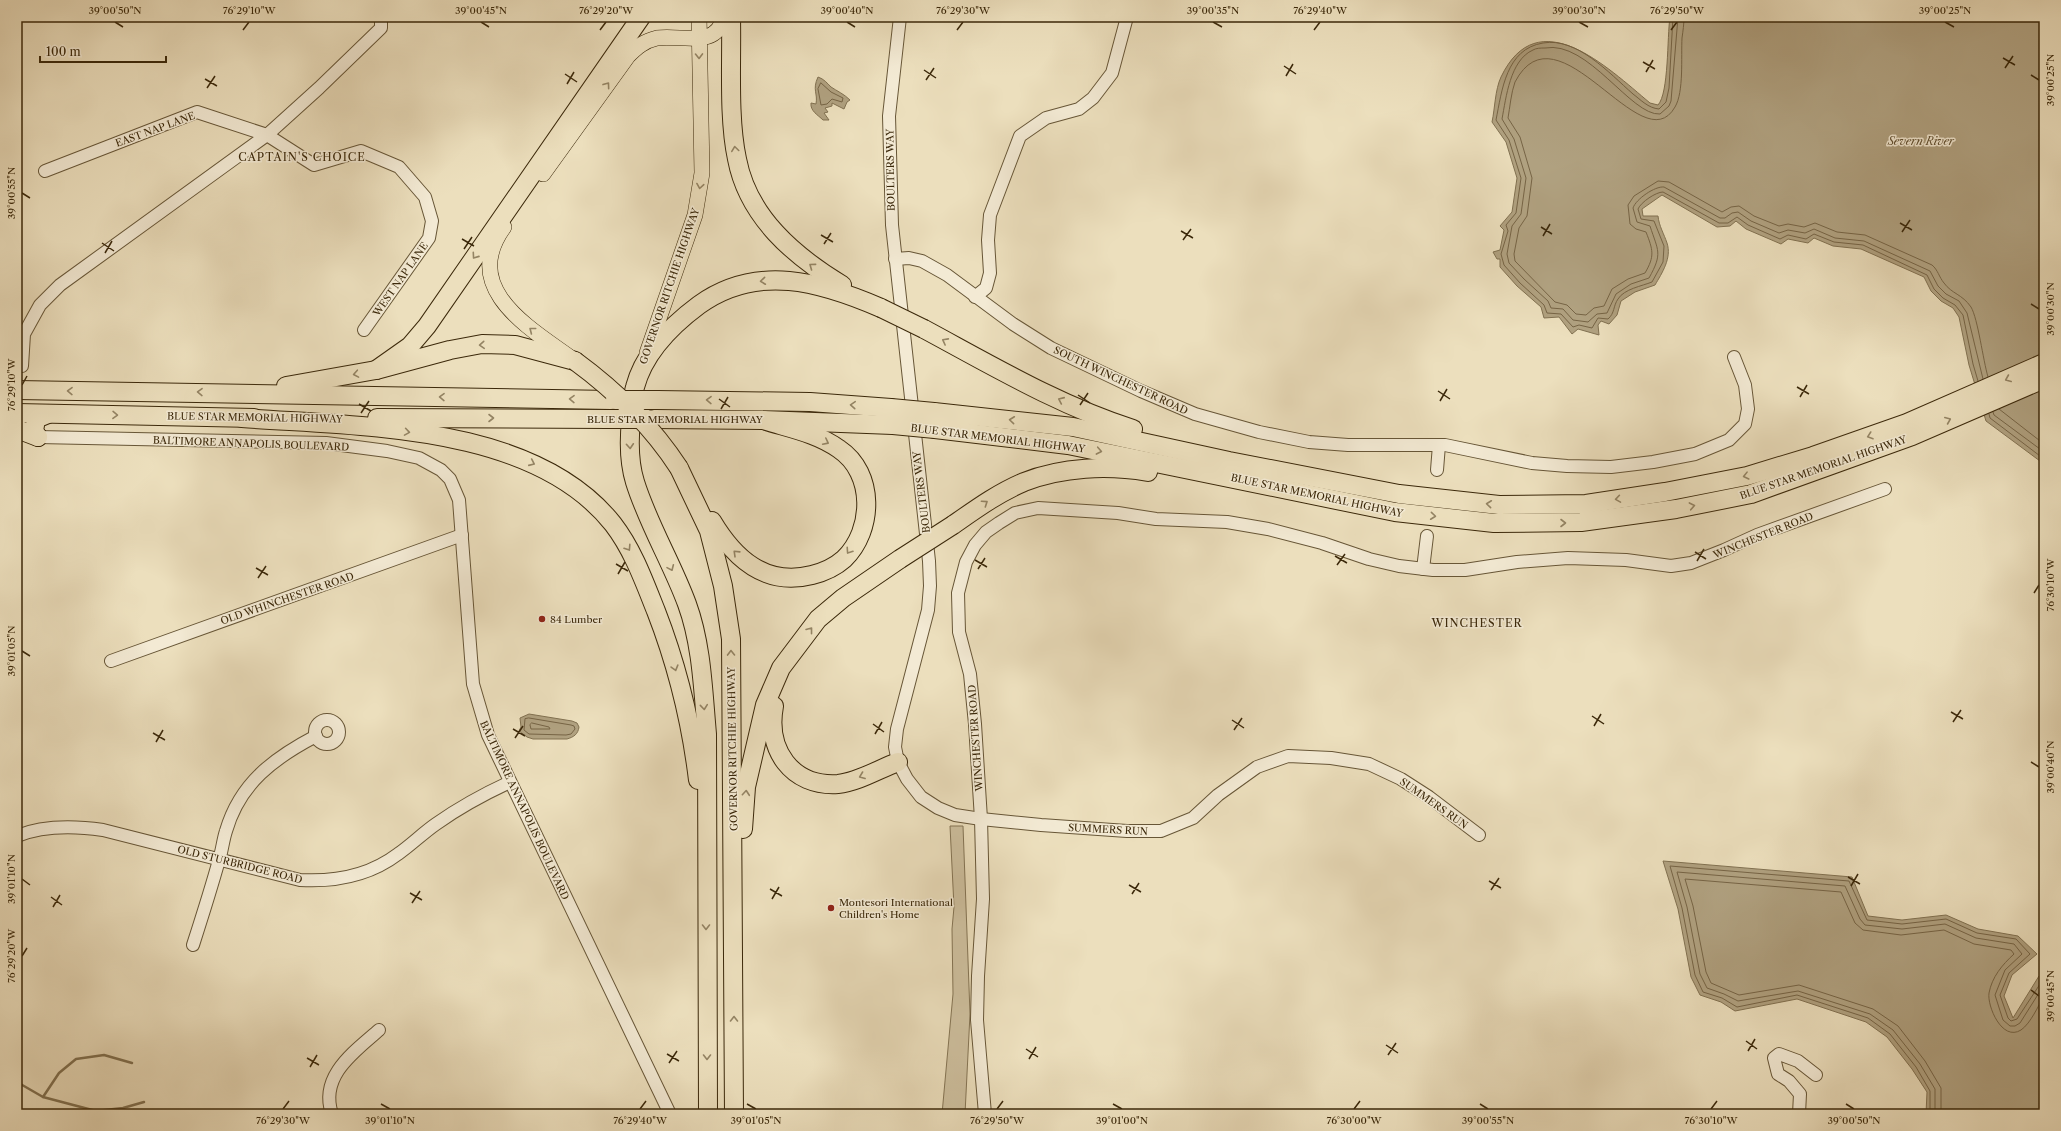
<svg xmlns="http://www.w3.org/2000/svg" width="2061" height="1131" viewBox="0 0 2061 1131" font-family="'Libre Caslon Text',serif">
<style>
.green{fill:#cec09f;stroke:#847454}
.water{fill:#b0a180;stroke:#817151}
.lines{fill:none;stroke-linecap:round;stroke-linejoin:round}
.shore{stroke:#766445;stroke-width:1}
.stream{stroke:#817151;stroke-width:2.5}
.minor-casing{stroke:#675637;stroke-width:14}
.major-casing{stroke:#3b280a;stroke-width:16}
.highway-casing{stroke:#3b280a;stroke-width:20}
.minor{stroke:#f3ead4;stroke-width:12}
.major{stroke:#ecdfbd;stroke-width:15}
.highway{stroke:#ecdfbd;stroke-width:18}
.highway-bridge-casing{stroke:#3b280a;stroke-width:20;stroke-linecap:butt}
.highway-bridge{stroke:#ecdfbd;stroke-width:18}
.oneway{stroke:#948464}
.ticks{fill:none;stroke:#3b280a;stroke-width:1.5}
.poi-dot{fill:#8f2418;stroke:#f3ead4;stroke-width:1.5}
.labels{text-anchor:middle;stroke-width:3;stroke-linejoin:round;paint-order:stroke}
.street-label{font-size:10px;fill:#3b280a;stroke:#f3ead4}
.poi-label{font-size:10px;fill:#3b280a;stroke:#f3ead4;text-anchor:start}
.water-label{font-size:11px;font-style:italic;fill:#5e4c2d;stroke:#f3ead4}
.neighbourhood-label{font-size:11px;letter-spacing:1px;fill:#3b280a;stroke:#f3ead4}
.neatline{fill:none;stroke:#3b280a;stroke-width:1.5}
.ticks-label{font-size:10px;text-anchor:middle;fill:#3b280a}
</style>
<rect width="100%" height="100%" fill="#ecdfbd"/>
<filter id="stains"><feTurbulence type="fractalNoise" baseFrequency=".005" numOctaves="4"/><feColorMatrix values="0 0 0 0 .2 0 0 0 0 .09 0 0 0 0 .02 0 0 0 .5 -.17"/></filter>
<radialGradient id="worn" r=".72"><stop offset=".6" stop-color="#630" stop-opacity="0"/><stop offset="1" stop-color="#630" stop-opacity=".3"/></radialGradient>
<polygon class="green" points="950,826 963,826 970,1014 965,1114 942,1114 953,994 952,929 954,907"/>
<g class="water">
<path d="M1670 17H2044V464L1986 421 1969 365 1959 317 1953 308 1941 301 1931 291 1924 277 1861 249 1833 246 1814 238 1808 243 1788 239 1781 244 1746 229 1736 221 1730 226 1717 227 1662 195 1642 209 1643 216H1658C1659 226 1664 234 1667 243 1672 258 1662 273 1655 285L1635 292 1621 301 1617 315 1609 324 1601 321 1598 325 1599 335 1578 329 1572 334 1559 317 1544 318 1541 307 1517 286 1500 267V259H1497L1493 252 1500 250 1504 230 1500 226 1512 212 1517 178 1506 142 1492 122C1495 108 1495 90 1501 77 1538 0 1607 67 1650 103L1658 105C1669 93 1667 37 1670 17Z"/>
<path d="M818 77C824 79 827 83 831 87 837 91 844 94 850 100L847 102 844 109 832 103V106L825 108 828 112 824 113 829 120H823C818 115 810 111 811 103L816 104C818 93 812 90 818 77Z"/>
<path d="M529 714 572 721 577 723 579 727C578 734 574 737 567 739H533L527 737 519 731 521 727 520 718Z"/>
<polygon points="1663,861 1852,877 1868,916 1902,920 1946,915 1978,929 2018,936 2037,954 2012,975 2004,996 2013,1018 2039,976 2044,973 2044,1114 1926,1114 1927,1092 1912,1069 1887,1037 1866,1022 1797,999 1735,1011 1721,1002 1700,995 1691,977 1678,909"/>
</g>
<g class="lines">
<g class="shore">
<path d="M1673 17 1669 88 1666 102 1659 109C1648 108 1641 100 1633 94 1609 73 1577 37 1543 43 1506 49 1502 90 1496 120L1509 140 1521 178 1516 213 1506 225 1508 231 1501 254 1504 265 1520 283 1544 305 1547 313 1561 314 1573 327 1579 325 1592 328 1598 318 1608 319C1615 313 1613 306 1618 299 1624 289 1642 286 1652 282L1663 262 1664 246 1654 221 1641 219 1638 209C1641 202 1656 192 1663 192L1719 223H1728L1737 217 1748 225 1780 239 1788 235 1806 239 1814 234 1834 242 1863 245 1927 275 1934 289 1943 298 1955 305 1963 315 1973 364 1978 381"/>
<path d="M1678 17 1671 101 1669 106 1660 114C1631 116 1588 40 1545 48 1541 48 1536 48 1533 50 1510 60 1506 98 1502 119L1514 139 1526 178 1521 214 1512 226 1507 254 1509 263 1524 279 1548 301 1551 308 1563 309 1573 320 1588 322 1597 314 1607 313 1616 294 1631 284 1649 278C1663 253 1658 251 1650 226L1637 222 1633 208C1636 199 1655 186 1664 187L1720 218H1725L1732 213 1738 212 1751 221 1779 233 1788 230 1805 233 1814 229 1835 238 1864 241 1930 271 1938 286 1946 294 1959 301 1967 313 1983 379"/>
<path d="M1684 17C1684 24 1683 31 1682 38 1681 57 1684 92 1675 107 1642 165 1558 0 1515 82 1511 93 1510 107 1508 118L1520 137 1532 178 1527 216 1519 228 1514 254 1515 261 1555 302 1567 305 1576 314 1586 315 1594 308 1604 306 1612 289 1628 279 1645 273C1655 256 1653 250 1646 232L1636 229 1630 224 1628 205 1634 196 1658 181 1669 182 1722 212 1731 207 1739 206 1754 216 1779 226 1788 224 1804 227 1815 223 1837 232 1865 235 1932 265C1938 270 1939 277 1944 283 1952 294 1962 294 1971 307 1978 319 1983 360 1988 377"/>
<polygon points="821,83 831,92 843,98 842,102 832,99 827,104 821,105 818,89"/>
<polyline points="1999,409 2044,444"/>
<polyline points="1993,412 1994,415 2044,452"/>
<polyline points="1989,414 1990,418 2044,459"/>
<polygon points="529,718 571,725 574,726 575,729 571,734 566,735 529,734 524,730 525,719"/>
<polygon points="532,723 549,727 550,729 531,729 530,725"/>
<polyline points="1930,1114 1930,1091 1916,1067 1890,1034 1868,1018 1797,995 1737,1007 1722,998 1703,992 1695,975 1682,908 1670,866 1849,881 1867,920 1902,924 1946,919 1977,933 2016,939 2030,954 2009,973 2000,995 2008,1018 2011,1021 2017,1019 2044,978"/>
<polyline points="1935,1114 1935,1089 1920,1064 1893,1030 1870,1014 1798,991 1738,1001 1724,994 1707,988 1700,974 1687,907 1677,872 1845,886 1860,919 1865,925 1902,929 1945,924 1976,938 2014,944 2022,954 2005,970 1995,995 2003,1020 2010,1026 2015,1026 2020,1023 2044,985"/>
<path d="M1941 1114V1088L1925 1061 1898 1026 1873 1009 1799 985 1739 995 1711 983 1706 972 1693 906 1685 879 1841 892 1855 923 1863 930 1901 935 1944 930 1974 944 2011 950 2014 954C2002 965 1992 977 1989 993 1987 1006 2002 1042 2021 1030 2031 1023 2038 1006 2044 996"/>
</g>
<g class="stream">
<polyline points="17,1082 43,1097 96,1111 123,1108 144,1102"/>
<polyline points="43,1097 59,1073 76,1059 104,1055 132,1063"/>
</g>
<g class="minor-casing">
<g id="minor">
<polyline points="900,17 889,116 892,225 929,561 930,586 928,610 897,729 895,747 898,762 907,779 921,797 938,808 955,815 981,819 1041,825 1127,831 1161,831 1193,818 1218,795 1257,767 1288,756 1331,758 1369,764 1401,779 1429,797 1479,835"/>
<polyline points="45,171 197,112 267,135 314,165 361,151 399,167 425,197 432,221 429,238 364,330"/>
<polyline points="895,259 909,258 922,261 947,275 1013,324 1051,348 1141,391 1195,414 1259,432 1309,442 1348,445 1445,445 1532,463 1567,466 1611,467 1653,462 1695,454 1729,440 1745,424 1748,409 1745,385 1734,357"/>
<polyline points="975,297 986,288 990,273 988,240 990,215 1020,136 1046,118 1079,109 1093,98 1112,73 1127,17"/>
<polyline points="22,366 24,334 40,305 60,285 267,135 319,88 381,28 381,17"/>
<polyline points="38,437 326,443 387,451 419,458 441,470 450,479 459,500 473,684 488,735 670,1114"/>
<polyline points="1437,470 1439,445"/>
<polyline points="1423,569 1427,536"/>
<polyline points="111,661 462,535"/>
<circle cx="327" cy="732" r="12"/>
<path d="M17 836C44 825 75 826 103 830L300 880C335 882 369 876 398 854 411 845 423 833 436 824 460 807 484 794 510 782"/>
<path d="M193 945C202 917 211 889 219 860 222 851 223 840 226 831 240 783 274 758 316 736"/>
<path d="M332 1114C319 1076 354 1052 379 1030"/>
<polyline points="985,1114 977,1020 978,976 983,899 981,819 975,724 970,674 959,632 958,593 966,562 975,545 986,532 999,523 1015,513 1038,508 1118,513 1156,519 1227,522 1268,529 1322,543 1369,559 1399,566 1433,570 1465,570 1517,562 1568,558 1626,560 1671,566 1691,563 1724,550 1757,535 1885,489"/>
<polyline points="1799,1114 1800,1094 1789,1081 1778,1074 1774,1058 1779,1054 1798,1061 1816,1075"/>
</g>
</g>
<g class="major-casing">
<g id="major">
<path d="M543 174 628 56C637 47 644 41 657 38 681 34 716 50 724 17"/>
<path d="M504 227C460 288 528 327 571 358"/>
<polyline points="647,353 695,215 702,173 699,17"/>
</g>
</g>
<g class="highway-casing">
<g id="highway">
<path d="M731 17C732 61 728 117 737 159 748 217 794 256 842 285"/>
<path d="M924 329C991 365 1060 406 1133 429"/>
<polyline points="376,370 410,346 427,326 641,17"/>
<polyline points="286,386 376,370 450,350 482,344 515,345 575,361"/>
<polyline points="17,390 611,400"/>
<polyline points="657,400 810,402 891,408"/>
<polyline points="934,412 1073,427 1229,461 1399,494 1499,505 1586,504 1665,492 1747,476 1813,456 1907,423 2044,363"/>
<polyline points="17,413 254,418"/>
<path d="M242 418C359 427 533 423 613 524 633 550 644 581 656 611 677 665 691 722 698 780"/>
<polyline points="377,418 609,419"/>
<polyline points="654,419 763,420 893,425"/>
<polyline points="17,429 38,437"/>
<polyline points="935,429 1068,445 1395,512 1494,523 1581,522 1676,509 1751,494 1912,436 2044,379"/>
<polyline points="38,437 34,431 36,419 48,414"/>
<polyline points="679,468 709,531 723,586 731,639 734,1114"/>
<path d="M712 521C734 558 765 587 812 575 824 572 835 567 844 559 874 530 875 473 839 449 817 433 788 428 763 420"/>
<path d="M953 525C976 509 998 493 1024 482 1062 467 1108 465 1148 472"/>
<path d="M774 706C766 749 791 787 838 784 858 782 879 769 898 762"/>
<polyline points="743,829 746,787 765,705 781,668 818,619 843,598 900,559"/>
<path d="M708 1114 707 734C703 691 702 645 687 604 672 563 648 524 635 482 629 463 629 440 631 420 632 409 632 397 635 387 644 353 672 325 699 305 757 263 821 282 881 308"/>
</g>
</g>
<use href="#minor" class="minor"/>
<use href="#major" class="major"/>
<use href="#highway" class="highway"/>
<g class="highway-bridge-casing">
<g id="highway-bridge">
<polyline points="881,308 924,329"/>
<path d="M575 361C616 391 651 425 679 468"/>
<polyline points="615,400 657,400"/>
<polyline points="891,408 934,412"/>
<polyline points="609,419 648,419"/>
<polyline points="893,425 935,429"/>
<polyline points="900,559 953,525"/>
</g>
</g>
<use href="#highway-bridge" class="highway-bridge"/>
</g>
<defs><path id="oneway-chevron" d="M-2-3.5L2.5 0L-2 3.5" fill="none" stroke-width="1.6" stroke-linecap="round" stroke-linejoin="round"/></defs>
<g class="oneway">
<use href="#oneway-chevron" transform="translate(699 56) rotate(89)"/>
<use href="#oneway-chevron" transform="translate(607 85) rotate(-54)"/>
<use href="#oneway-chevron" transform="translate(735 149) rotate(-98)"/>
<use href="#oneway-chevron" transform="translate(700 186) rotate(99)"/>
<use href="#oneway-chevron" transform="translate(475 256) rotate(125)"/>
<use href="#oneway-chevron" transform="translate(812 266) rotate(-144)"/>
<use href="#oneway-chevron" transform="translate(763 281) rotate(174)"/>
<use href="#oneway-chevron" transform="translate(532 330) rotate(-142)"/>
<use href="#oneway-chevron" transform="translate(945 341) rotate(-152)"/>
<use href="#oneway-chevron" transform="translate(482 345) rotate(176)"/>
<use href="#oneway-chevron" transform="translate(356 374) rotate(170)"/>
<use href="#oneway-chevron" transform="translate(2008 379) rotate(157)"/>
<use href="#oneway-chevron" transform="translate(70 391) rotate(-179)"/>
<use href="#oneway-chevron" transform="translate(200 392) rotate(-179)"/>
<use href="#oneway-chevron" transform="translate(442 397) rotate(-179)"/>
<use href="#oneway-chevron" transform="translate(572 399) rotate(-179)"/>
<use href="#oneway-chevron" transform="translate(709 400) rotate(-179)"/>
<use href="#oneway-chevron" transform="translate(1061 400) rotate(-156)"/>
<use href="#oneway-chevron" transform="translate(853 405) rotate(-176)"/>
<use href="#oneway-chevron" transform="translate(115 415) rotate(1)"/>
<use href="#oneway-chevron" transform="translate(491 418)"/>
<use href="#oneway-chevron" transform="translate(1012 420) rotate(-174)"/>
<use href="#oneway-chevron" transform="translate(1948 420) rotate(-23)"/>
<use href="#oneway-chevron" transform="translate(407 432) rotate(9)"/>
<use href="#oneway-chevron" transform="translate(1870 436) rotate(161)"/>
<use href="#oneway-chevron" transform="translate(826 442) rotate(27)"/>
<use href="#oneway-chevron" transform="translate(630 446) rotate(86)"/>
<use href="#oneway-chevron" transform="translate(1099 451) rotate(11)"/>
<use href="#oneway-chevron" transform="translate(532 463) rotate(24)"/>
<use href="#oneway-chevron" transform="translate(1746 476) rotate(166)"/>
<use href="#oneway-chevron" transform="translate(1618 499) rotate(171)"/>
<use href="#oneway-chevron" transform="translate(985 503) rotate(-34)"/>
<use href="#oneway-chevron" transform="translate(1489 504) rotate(-174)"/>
<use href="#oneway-chevron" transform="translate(1692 506) rotate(-11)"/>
<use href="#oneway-chevron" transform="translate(1433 516) rotate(6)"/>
<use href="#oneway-chevron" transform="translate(1563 523)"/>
<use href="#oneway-chevron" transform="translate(628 548) rotate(57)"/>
<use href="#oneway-chevron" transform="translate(849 551) rotate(124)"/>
<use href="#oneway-chevron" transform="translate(736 553) rotate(-136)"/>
<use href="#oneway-chevron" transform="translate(671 568) rotate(66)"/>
<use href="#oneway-chevron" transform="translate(810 630) rotate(-52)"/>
<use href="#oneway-chevron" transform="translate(731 653) rotate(-91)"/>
<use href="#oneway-chevron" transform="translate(675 668) rotate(74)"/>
<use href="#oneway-chevron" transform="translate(704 707) rotate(84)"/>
<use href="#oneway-chevron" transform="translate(862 776) rotate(159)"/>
<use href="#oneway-chevron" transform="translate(746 793) rotate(-85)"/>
<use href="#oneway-chevron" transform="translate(706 927) rotate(90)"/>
<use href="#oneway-chevron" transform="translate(734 1019) rotate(-90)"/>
<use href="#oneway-chevron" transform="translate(707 1057) rotate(90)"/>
</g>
<path class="ticks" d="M115 22 123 27M481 22 489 27M847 22 855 27M1213 22 1222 27M1579 22 1588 27M1945 22 1954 27M243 30 249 22M600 30 606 22M957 30 963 22M1314 30 1320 22M1671 30 1677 22M2003 58 2015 65M1643 62 1655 69M1284 66 1296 74M2005 68 2013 56M924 70 936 78M1646 72 1653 60M565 74 577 82M2031 75 2039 80M1286 76 1293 64M205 79 217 86M926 80 934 68M567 84 574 72M207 88 215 76M22 193 30 198M1900 223 1912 230M1541 227 1552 234M1181 231 1193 238M1902 232 1910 220M821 235 833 242M1543 236 1550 224M462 239 474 246M1183 240 1191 229M102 243 114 251M824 244 831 233M464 249 472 237M105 253 112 241M2031 304 2039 309M22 385 27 376M1797 387 1809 394M1438 391 1450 399M1078 395 1090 403M1800 397 1807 385M719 399 730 407M1440 401 1447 389M359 404 371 411M1080 405 1088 393M721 409 728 397M361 413 369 401M1695 552 1706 559M1335 556 1347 563M975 560 987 567M1697 561 1704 549M616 564 628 571M1337 565 1345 554M256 568 268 575M978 569 985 558M618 574 625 562M258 578 266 566M2034 593 2039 585M22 651 30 656M1951 712 1963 719M1592 716 1604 724M1232 720 1244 728M1953 722 1961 710M873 724 884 732M1594 726 1601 714M513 729 525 736M1234 730 1242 718M153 733 165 740M875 734 882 722M515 738 523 726M156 742 163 730M2031 762 2039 767M1848 877 1860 884M22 879 30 885M1489 881 1501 888M1129 885 1141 892M1851 886 1858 874M770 889 782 896M1491 890 1499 878M410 893 422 900M1132 894 1139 883M51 897 62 905M772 899 779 887M412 903 420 891M53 907 60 895M22 956 27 948M2031 990 2039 996M1746 1041 1757 1049M1386 1045 1398 1053M1026 1049 1038 1057M1748 1051 1755 1039M667 1054 679 1061M1388 1055 1396 1043M307 1058 319 1065M1029 1059 1036 1047M669 1063 677 1051M310 1067 317 1055M381 1104 390 1109M747 1104 756 1109M1113 1104 1122 1109M1480 1104 1488 1109M1846 1104 1854 1109M283 1109 289 1101M640 1109 646 1101M997 1109 1003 1101M1354 1109 1360 1101M1711 1109 1717 1101"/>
<g class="poi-dot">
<circle cx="542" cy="619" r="4"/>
<circle cx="831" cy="908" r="4"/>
</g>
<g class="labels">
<g class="street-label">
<text transform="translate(155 129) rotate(-20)" y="4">EAST NAP LANE</text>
<text transform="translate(890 170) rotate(-91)" y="4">BOULTERS WAY</text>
<text transform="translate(400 279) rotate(-55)" y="4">WEST NAP LANE</text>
<text transform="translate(669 286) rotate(-71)" y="4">GOVERNOR RITCHIE HIGHWAY</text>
<text transform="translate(1121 380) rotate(25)" y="4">SOUTH WINCHESTER ROAD</text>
<text transform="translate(255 417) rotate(1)" y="4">BLUE STAR MEMORIAL HIGHWAY</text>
<text x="675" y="423">BLUE STAR MEMORIAL HIGHWAY</text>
<text transform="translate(998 438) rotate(7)" y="4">BLUE STAR MEMORIAL HIGHWAY</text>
<text transform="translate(251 443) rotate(2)" y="4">BALTIMORE ANNAPOLIS BOULEVARD</text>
<text transform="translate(1823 467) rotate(-19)" y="4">BLUE STAR MEMORIAL HIGHWAY</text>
<text transform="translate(921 492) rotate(-97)" y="4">BOULTERS WAY</text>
<text transform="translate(1317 495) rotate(12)" y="4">BLUE STAR MEMORIAL HIGHWAY</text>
<text transform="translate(1763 535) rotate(-22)" y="4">WINCHESTER ROAD</text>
<text transform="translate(287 598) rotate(-19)" y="4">OLD WHINCHESTER ROAD</text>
<text transform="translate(975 738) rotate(-94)" y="4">WINCHESTER ROAD</text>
<text transform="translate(732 749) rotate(-91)" y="4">GOVERNOR RITCHIE HIGHWAY</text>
<text transform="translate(1434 803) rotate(35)" y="4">SUMMERS RUN</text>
<text transform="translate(525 810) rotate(65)" y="4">BALTIMORE ANNAPOLIS BOULEVARD</text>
<text transform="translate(1108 829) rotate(3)" y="4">SUMMERS RUN</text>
<text transform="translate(240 864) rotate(14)" y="4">OLD STURBRIDGE ROAD</text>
</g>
<g class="poi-label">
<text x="550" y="623">84 Lumber</text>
<text x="839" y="906">Montesori International<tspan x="839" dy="12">Children's Home</tspan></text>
</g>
<g class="water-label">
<text x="1921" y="145">Severn River</text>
</g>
<g class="neighbourhood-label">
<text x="302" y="161">CAPTAIN'S CHOICE</text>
<text x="1477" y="627">WINCHESTER</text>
</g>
</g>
<rect width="2061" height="1131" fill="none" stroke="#ecdfbd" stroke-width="44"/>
<path d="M40 56v6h126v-6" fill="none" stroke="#3b280a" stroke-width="2"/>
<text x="46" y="56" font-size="12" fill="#3b280a" stroke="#f3ead4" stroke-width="3" paint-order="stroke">100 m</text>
<rect x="22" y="22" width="2017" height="1087" class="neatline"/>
<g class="ticks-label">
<text x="115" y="14">39°00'50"N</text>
<text x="249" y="14">76°29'10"W</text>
<text x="481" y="14">39°00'45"N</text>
<text x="606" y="14">76°29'20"W</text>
<text x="847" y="14">39°00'40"N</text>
<text x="963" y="14">76°29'30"W</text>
<text x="1213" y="14">39°00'35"N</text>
<text x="1320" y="14">76°29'40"W</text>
<text x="1579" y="14">39°00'30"N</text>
<text x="1677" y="14">76°29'50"W</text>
<text x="1945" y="14">39°00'25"N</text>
<text transform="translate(2050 80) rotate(-90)" y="4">39°00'25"N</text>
<text transform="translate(11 193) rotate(-90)" y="4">39°00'55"N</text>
<text transform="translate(2050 309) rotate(-90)" y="4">39°00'30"N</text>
<text transform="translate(11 385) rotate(-90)" y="4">76°29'10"W</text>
<text transform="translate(2050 585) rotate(-90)" y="4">76°30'10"W</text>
<text transform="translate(11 651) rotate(-90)" y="4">39°01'05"N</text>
<text transform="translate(2050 767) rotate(-90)" y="4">39°00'40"N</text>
<text transform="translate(11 879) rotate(-90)" y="4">39°01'10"N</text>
<text transform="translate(11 956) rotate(-90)" y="4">76°29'20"W</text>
<text transform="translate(2050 996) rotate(-90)" y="4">39°00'45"N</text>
<text x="283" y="1124">76°29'30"W</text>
<text x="390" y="1124">39°01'10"N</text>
<text x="640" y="1124">76°29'40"W</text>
<text x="756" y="1124">39°01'05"N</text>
<text x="997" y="1124">76°29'50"W</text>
<text x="1122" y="1124">39°01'00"N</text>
<text x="1354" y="1124">76°30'00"W</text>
<text x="1488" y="1124">39°00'55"N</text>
<text x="1711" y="1124">76°30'10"W</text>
<text x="1854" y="1124">39°00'50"N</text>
</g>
<rect width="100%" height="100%" filter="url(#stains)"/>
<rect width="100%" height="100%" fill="url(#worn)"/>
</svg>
